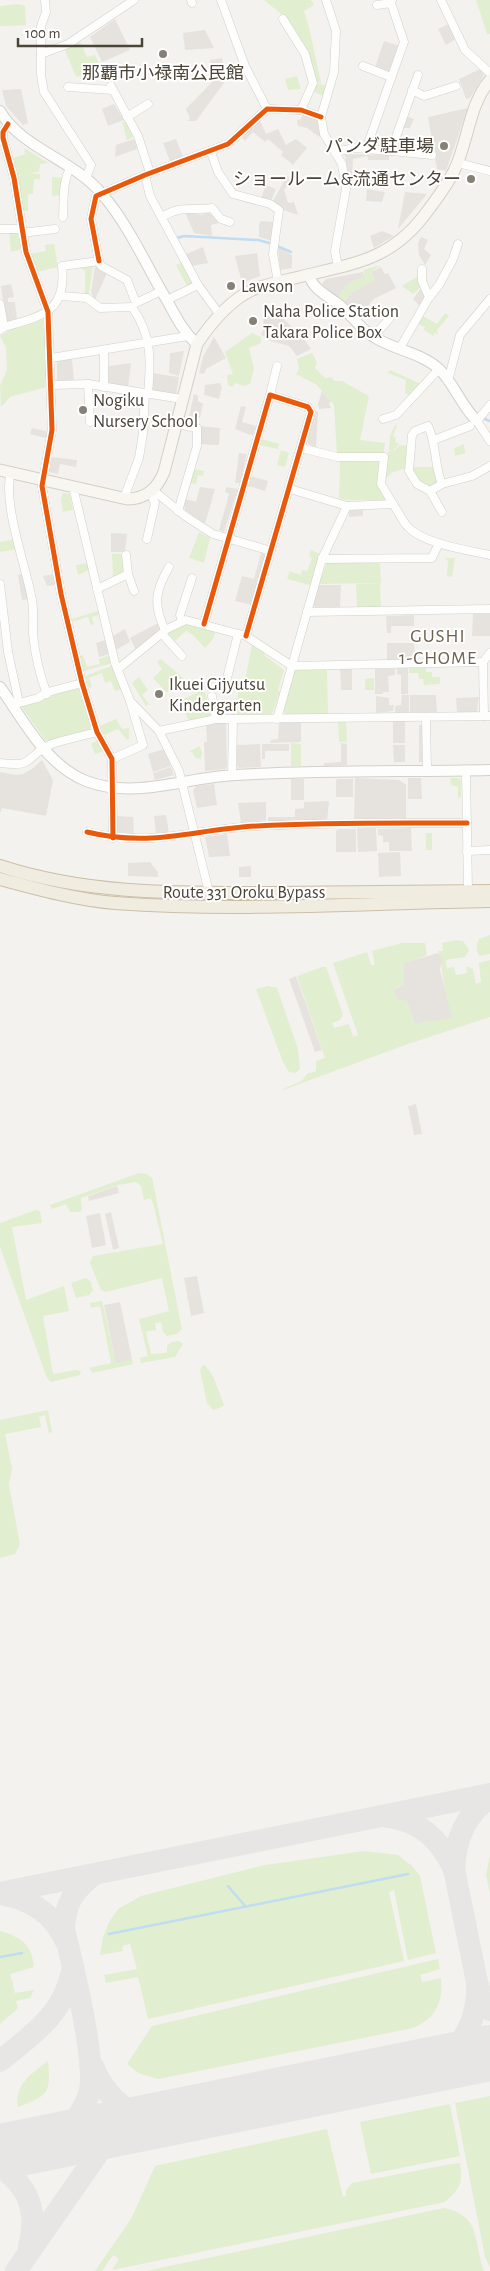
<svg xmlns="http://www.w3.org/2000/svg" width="490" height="2271" viewBox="0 0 490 2271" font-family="'Alegreya Sans','Noto Sans JP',sans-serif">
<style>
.green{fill:#e1eecf}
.parking{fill:#e6e3df}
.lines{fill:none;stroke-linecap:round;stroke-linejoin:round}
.stream{stroke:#c0ddf1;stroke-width:2.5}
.taxiway{stroke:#e8e6e4;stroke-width:22}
.runway{stroke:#e8e6e4;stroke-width:56}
.minor-casing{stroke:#d2d0cb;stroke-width:9}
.tertiary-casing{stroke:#d2d0cb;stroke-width:12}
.secondary-casing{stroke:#d3cfc5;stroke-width:13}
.trunk-casing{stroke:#ccbfa9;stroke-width:14}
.minor{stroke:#fdfdfc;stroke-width:8}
.tertiary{stroke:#fdfdfc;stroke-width:10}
.secondary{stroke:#f7f6f1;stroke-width:11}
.trunk{stroke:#f0ece0;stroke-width:12}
.cycleway-casing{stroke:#fff;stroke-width:8}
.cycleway{stroke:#e8590c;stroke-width:5}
.poi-dot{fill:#868178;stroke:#fff;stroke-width:2}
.labels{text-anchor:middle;stroke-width:4;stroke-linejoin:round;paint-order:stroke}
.poi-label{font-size:18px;fill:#4b4439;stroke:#fff;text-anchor:start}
.street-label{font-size:18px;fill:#4b4439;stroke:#fff}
.neighbourhood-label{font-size:19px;letter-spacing:1px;fill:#6e6250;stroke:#fff}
</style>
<rect width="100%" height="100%" fill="#f4f2ee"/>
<g class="green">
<polygon points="264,0 311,0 314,5 304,11 309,27 321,83 315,82 297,35 279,12"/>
<polygon points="476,0 490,0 490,34 487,34"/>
<polygon points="18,4 25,6 26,25 0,26 0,6"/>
<polygon points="80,42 87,57 95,55 102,70 76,77 65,50"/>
<polygon points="297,76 301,89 288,90 285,79"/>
<polygon points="316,83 327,86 323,96 310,90"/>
<polygon points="122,122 125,122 133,134 132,138 127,140"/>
<polygon points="24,148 48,163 40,164 39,172 28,173 40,174 40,179 34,179 33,194 28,194 28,211 23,211 13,158 25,154"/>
<polygon points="52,177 64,178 62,195 52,196"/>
<polygon points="9,231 19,231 22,249 11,252"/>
<polygon points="54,244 58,267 37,272 30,254 46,251 45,245"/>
<polygon points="183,262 193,282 193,285 188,288 176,265"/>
<polygon points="93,265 89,294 85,294 85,270 80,269 80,267"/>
<polygon points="381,265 371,272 375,280 353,292 344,301 337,298 347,284 363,277 364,270"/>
<polygon points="420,275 421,287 413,294 402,286"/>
<polygon points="445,313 449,316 437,330 438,335 435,333 433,336 424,330 425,327 418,324 423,316 437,324"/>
<polygon points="41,320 44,320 45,325 47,387 10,397 1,407 0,386 7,370 6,347 0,336 15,327"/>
<polygon points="252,333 261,337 261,343 249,348 254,369 250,384 244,386 235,383 232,387 228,385 227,375 233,374 225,352"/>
<polygon points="312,353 317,362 315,368 325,378 330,377 335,381 342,381 369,396 360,440 385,443 383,455 337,456 334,405 317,385 296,374 299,369 297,359"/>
<polygon points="390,370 419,383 420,384 410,395 405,393 406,380 388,373"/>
<polygon points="395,425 397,426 393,436 396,438 395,442 399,444 393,451 389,450 390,436"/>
<polygon points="262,439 279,444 278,449 260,445"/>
<polygon points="464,444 465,453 455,456 454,448"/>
<polygon points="400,445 408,446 407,468 391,473 386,479 388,451 394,451"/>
<polygon points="281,450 289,453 285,467 277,465"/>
<polygon points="340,461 380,462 386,497 384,500 346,500 339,498"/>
<polygon points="411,467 433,467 439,483 429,488 416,480"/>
<polygon points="193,469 204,471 203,476 198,475 196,484 189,483"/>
<polygon points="63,493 70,494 73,510 63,512 61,499"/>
<polygon points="199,532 210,538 204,563 189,558"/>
<polygon points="16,539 18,549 0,552 0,542"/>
<polygon points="311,550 318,553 319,555 310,585 287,579 290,571 301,575 302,570 307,571 312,558 309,556"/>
<polygon points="112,554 124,554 126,572 113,579"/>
<polygon points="445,558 455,558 452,577 447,576 448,561"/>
<polygon points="380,561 381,583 319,584 327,562"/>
<polygon points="88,563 89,570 78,575 76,565"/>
<polygon points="380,583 381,607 357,607 356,584"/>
<polygon points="98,611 99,615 92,617 94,624 91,625 88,617 72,622 72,619"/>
<polygon points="186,623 215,632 213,639 205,648 193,635 186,631 175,641 167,633"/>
<polygon points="252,644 265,652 264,655 284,670 278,690 280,692 272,714 237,715 238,690 246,676"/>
<polygon points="83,655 87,667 100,664 99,659 110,655 112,663 84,671 80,656"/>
<polygon points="161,659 185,680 166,692 153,678 162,669 157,662"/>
<polygon points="114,665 123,689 115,691 111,681 105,683 102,673 89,678 92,687 89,688 85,676"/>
<polygon points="409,668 426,668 426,672 432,672 432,677 440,677 440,684 424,685 423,679 419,679 418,673 409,673"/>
<polygon points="297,670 327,670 328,714 286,714 283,711 294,672"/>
<polygon points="139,677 148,690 142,695 149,704 146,706 132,683"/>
<polygon points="374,678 374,690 365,690 365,679"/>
<polygon points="77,688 79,689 92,723 89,731 46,741 20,705"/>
<polygon points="202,690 206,694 210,716 189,721 180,701"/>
<polygon points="116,719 122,729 129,728 129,739 127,740 118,729 104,735 100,726"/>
<polygon points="338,722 346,722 347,742 339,742"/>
<polygon points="99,741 104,751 95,754 91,743"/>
<polygon points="291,743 301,744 301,766 291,766"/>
<polygon points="199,746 202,752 201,759 195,758 192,752 189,752"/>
<polygon points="450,778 459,778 461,780 461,797 458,798 458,787 451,785"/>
<rect x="426" y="833" width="6" height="17"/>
<path d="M490 935V954L480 956C475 951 476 945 479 939Z"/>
<path d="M456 940 463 941 469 950 465 957 446 960 447 968 454 967 456 975 467 973 466 966 473 969 476 984 481 982 479 963 490 960V1017L408 1044 283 1090V1089L302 1081 307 1074 316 1071V1061L325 1058 297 976 322 967H326L343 1014 340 1020 332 1023 334 1028 349 1024 353 1037 358 1035 333 963 367 952 371 965H375L372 951 402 943H425L427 955 404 964V984L396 988 407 1001 415 1024 448 998H446C444 989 441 955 438 951H443L442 943Z"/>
<polygon points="268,986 277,988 298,1049 300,1069 295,1073 289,1072 283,1062 256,989"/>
<polygon points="139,1173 147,1174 152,1178 182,1329 177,1334 167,1336 163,1332 161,1322 155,1323 156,1330 146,1332 151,1354 167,1353 167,1346 172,1342 179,1341 183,1344 175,1357 141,1363 140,1358 148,1356 139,1319 169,1311 162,1278 106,1292 101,1290 90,1263 93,1256 163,1244 153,1203 150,1198 144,1200 141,1186 136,1182 118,1185 81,1198 82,1210 80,1212 70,1212 66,1204 52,1209 50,1205"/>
<polygon points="36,1210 40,1211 42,1223 12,1227 26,1300 64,1286 69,1311 43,1316 53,1374 77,1370 81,1372 80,1375 51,1382 47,1378 0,1247 0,1223"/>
<polygon points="86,1278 91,1282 93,1290 89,1295 76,1298 71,1283"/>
<polygon points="102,1301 116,1362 132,1359 133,1364 93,1373 89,1368 111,1363 100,1306 91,1308 90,1303"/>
<polygon points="205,1365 213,1376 224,1405 222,1407 213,1410 207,1403 200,1370 202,1366"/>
<polygon points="48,1410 52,1432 49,1433 45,1415 39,1417 41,1427 5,1434 12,1468 9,1485 20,1544 15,1554 0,1558 0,1420"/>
<polygon points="364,1851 398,1855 412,1866 420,1876 436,1953 408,1960 394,1890 389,1892 404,1961 148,2019 138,1977 106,1983 104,1975 137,1969 130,1944 122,1946 123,1951 100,1955 103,1937 109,1922 118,1909 141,1896 265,1865"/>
<polygon points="490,1855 490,1894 486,1875"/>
<path d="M0 1931C21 1937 32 1944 34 1967L10 1974 15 1993 34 1990 30 1998 16 2001 18 2008 0 2024Z"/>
<path d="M438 1959 440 1969 420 1975 422 1982 441 1978C443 2003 436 2018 413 2028L158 2079 138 2073 127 2064 152 2026Z"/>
<path d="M48 2061C51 2095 48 2095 18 2107 14 2085 32 2073 48 2061Z"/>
<polygon points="490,2096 490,2267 485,2257 455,2103"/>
<polygon points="450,2104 460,2156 371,2174 360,2122"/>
<path d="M327 2129 343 2197 346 2196V2190L352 2183 451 2164 460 2163C463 2184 460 2188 445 2202L112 2270 119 2259 113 2255 102 2271H95L131 2219 155 2166Z"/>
<path d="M444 2208C482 2216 473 2241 484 2271H146Z"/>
</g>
<g class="parking">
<polygon points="115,19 130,50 102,62 90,37"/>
<polygon points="449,24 456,39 446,45 438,29"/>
<polygon points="205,30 214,48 185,50 183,33"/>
<polygon points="384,41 400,46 391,70 388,71 375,67"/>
<polygon points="222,58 226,80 196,121 188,121 190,118 186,109 213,81 210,60"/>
<polygon points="480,69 484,75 470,98 466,99 459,79"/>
<polygon points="21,89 28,123 23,125 6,106 2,90"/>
<polygon points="114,104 124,120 108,126 102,109"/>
<polygon points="468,108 446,171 437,169 428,117"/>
<polygon points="303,114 318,119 321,134 319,137 307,128 298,126 297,120 301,119"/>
<polygon points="406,116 414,119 410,128 404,128 402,132 399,148 396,148 395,146"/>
<polygon points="260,121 266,134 278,129 286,145 296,139 307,148 293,165 281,155 283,152 268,139 265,142 253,132 245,141 241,137"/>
<polygon points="134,139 137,149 115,157 116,145"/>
<polygon points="176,139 183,157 170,161 163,143"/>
<polygon points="345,154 389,155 389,160 368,160 367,156 353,159 352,181 349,182"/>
<polygon points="287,176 293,182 284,189 288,203 294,202 298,215 283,210 273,201"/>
<polygon points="266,185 276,189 271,201 261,198"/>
<polygon points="367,189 385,192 382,202 366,201"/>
<polygon points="405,192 427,194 398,229"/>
<polygon points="185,212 202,215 208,212 219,221 218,223 211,225 212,236 194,233"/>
<polygon points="261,221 275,222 272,241 259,237 259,224"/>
<polygon points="382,231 394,236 374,248 370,236"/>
<polygon points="421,237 428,240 424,249 431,255 425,265 419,255 418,243"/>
<polygon points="203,247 208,263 192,266 186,254"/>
<polygon points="278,247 292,255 292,268 280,270"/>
<polygon points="257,253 260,276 242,283 235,256"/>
<polygon points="95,266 107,273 95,300 91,293"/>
<polygon points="381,267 385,274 388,273 396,288 374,299 359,316 344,301 353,292 375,280 371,272"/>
<polygon points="363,272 363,277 347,284 337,298 320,286 326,279"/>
<polygon points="11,284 14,297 8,298 8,302 15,302 17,319 6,323 1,286"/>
<polygon points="422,287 426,296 419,305 413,299"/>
<polygon points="263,309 280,316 302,336 311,349 297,356 289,346 267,340 261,334 264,329"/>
<polygon points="214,337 226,358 206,369 204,374 199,373 203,357"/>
<polygon points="184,351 179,376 169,373 170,353"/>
<polygon points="72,359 74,380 57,381 57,361"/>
<polygon points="131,363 128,388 108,385 109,366"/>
<polygon points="152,373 179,377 176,395 150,392"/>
<polygon points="220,383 222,387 219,399 204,395 205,385"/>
<polygon points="322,391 331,402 329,403 331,408 319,409 318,404"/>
<polygon points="194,394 198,396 198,401 203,404 200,418 189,417"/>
<polygon points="241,406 246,407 242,422 256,426 253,436 235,429"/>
<polygon points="314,411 318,412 316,448 307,443"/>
<polygon points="200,426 220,428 219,445 199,444"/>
<polygon points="32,428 49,432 49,439 30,434"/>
<polygon points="239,453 247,454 240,483 235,483"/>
<polygon points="52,457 77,460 76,467 60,464 58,474 49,472"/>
<polygon points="251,476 268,481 265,491 248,486"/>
<polygon points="200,487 215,489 205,524 185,510 184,506 185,499 196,502"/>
<polygon points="226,487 238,489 224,532 219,530 229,494 225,492"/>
<polygon points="353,509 363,509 363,516 349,517 349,511"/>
<polygon points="111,533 127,534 125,552 111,552"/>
<polygon points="261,553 267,555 258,580 255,579 258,581 252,605 235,601 242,576 254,579"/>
<polygon points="25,574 29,599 22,600 18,575"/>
<polygon points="54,574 56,585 47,586 43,576"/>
<polygon points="319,585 341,585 340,607 315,607 313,604"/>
<polygon points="473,614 490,614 490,636 472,636"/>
<polygon points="414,615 414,626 391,626 391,633 387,633 386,616"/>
<polygon points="160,622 163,628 136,650 130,638"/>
<polygon points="125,629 130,642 116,650 111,637"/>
<polygon points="105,640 109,654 99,657 96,643"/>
<polygon points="387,643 414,643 415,659 387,660"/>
<polygon points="352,668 352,690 341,690 340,669"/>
<polygon points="397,668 408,668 408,694 401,694 401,675 397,674"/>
<polygon points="375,669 395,669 395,675 388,676 389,692 383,692 383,694 375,694"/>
<polygon points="402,695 409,695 409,712 395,713 395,706 401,705"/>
<polygon points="410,695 436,695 437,712 410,712"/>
<polygon points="376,696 389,698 389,705 394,705 393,711 376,713"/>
<polygon points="479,697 477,712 457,712 456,698"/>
<polygon points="224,721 226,724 227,766 225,769 205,771 204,742 207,742 206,723"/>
<rect x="393" y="721" width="12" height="22"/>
<polygon points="279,722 301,722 301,742 270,743 271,740 278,739"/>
<polygon points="419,725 423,725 424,762 419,762"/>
<polygon points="341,743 347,744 347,765 324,766 324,763 341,762"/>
<polygon points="260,744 261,767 239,768 237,766 236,745"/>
<polygon points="262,744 289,744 289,751 265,751 265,759 262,759"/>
<polygon points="393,745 405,745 405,762 394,762"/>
<polygon points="164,749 171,766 153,772 148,754"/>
<polygon points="42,760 53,780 46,816 2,808 0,813 0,772 16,775 23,774 32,769"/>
<polygon points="171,767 174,775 155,780 153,773"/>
<polygon points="355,778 399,780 406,785 406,818 354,820"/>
<polygon points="408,778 421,778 422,799 408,799"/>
<rect x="291" y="779" width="13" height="21"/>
<polygon points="338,779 353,779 353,797 336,797 336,780"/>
<polygon points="214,784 217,805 197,808 193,791 196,786"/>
<polygon points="329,801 327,821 268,821 268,817 295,817 295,809 304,808 304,802"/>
<polygon points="266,802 266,820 241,823 238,803"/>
<polygon points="166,815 169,833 156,835 154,816"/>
<polygon points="117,816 133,817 134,835 120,834 117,831"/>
<polygon points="357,828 376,828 377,851 358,852"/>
<polygon points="411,828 412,851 389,851 389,842 383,842 383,836 378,835 378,829"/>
<polygon points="338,829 356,829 356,852 336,852 336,831"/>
<polygon points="227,834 230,856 209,857 205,837"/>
<polygon points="400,852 401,876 379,877 378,853"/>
<polygon points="150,862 158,872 158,877 128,876 128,863"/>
<polygon points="251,866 251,877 239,877 239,867"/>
<polygon points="438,953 442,959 440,970 452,1018 415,1024 407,1001 397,999 394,990 404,984 404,963"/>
<polygon points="296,976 322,1050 315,1052 289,979"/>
<polygon points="416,1104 422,1134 414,1135 408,1106"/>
<polygon points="117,1186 119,1193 89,1201 88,1196"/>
<polygon points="111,1212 119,1248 113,1250 105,1214"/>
<polygon points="100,1213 106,1245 92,1248 86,1216"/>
<polygon points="197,1276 204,1313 191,1316 184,1278"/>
<polygon points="120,1302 132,1359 116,1363 104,1305"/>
</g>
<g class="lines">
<g class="stream">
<polyline points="177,238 184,236 258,240 273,244"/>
<polyline points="277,246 291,252"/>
<polyline points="485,419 490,421"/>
<polyline points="228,1886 245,1906"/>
<polyline points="109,1934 408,1874"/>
<polyline points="0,1957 22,1953"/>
</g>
<g class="taxiway">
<path d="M388 1817C421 1821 440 1840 454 1869L477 1982 483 2000 490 2010"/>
<path d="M454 1869C456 1839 464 1816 490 1798"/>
<polyline points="0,1893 490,1794"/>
<path d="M4 1895C31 1899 54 1915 65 1940"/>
<path d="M0 2061C32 2035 64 2014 72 1971"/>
<path d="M441 2063C465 2042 478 2018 477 1986"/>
<path d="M93 2066C104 2094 122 2109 149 2122"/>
<path d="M57 2141C70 2126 83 2114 89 2094 98 2066 72 1962 64 1929 65 1903 74 1890 93 1875"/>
<path d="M0 2167C30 2187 38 2213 29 2246"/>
<polyline points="16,2271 99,2152 120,2128"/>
</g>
<polyline class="runway" points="0,2152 490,2053"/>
<g class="minor-casing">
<g id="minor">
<polyline points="191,0 192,3"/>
<polyline points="221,0 245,66 267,109"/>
<polyline points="326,0 336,31 334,72 321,117 324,134 342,164 346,189 335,251 338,267"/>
<polyline points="441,0 465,50 490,73"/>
<polyline points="377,5 391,3"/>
<polyline points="283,19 305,54 313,83 301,110"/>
<polyline points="41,54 41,26 46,12 45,0"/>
<polyline points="363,66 391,77"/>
<polyline points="111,86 138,136 150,173"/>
<polyline points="68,87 112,90"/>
<polyline points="412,90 424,96 456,86"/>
<polyline points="127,117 148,104"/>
<polyline points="8,124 3,132 3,138 14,178 26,252 48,312 52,430 42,486 61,594 82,683 97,732 112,759 113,838"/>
<polyline points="366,149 404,42 391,3 392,0"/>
<polyline points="391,151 432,155"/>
<polyline points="211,152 218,172 233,194 270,204 279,210 273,254 278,282"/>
<polyline points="335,152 354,148 391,151 418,75"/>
<polyline points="458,163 490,171"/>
<polyline points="145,175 150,196 198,285 220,315"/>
<polyline points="86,178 91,165 44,92 41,75 41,54 68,44 134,0"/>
<path d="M63 217C64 202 62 180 71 167"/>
<path d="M162 217C180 205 192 211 212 208L221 219 230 222"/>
<polyline points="0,229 22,229"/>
<polyline points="22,233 55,229"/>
<polyline points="99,261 91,219 96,196 145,175 228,144 267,109 301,110 321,117"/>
<polyline points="422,269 422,281 429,297"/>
<path d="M61 296 87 298 100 308 132 307C152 335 151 361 148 394"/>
<polyline points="167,300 198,285"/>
<polyline points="0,304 4,327"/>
<path d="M0 330 4 327C41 316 67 313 62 266L99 261 101 266 127 280 136 303 161 291"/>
<polyline points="373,337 389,319"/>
<polyline points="400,348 428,299 439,285 453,259 458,244"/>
<polyline points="104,350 104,387"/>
<polyline points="51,358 188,336"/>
<polyline points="448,381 460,335 490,299"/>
<polyline points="88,384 90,422"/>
<polyline points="51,385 88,384 182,399"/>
<polyline points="270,395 277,366"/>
<polyline points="490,405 477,421 490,441"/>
<polyline points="383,419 396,415 439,369"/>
<polyline points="176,424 197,428 197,446 178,511"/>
<polyline points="434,440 470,426"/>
<polyline points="301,448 337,457 384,457 381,484 393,504"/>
<path d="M11 472C2 503 26 566 32 600 34 611 33 623 33 634 35 654 40 676 47 694"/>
<polyline points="442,484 472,476 490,466"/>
<polyline points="73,487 115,663 130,701 159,731 179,771 210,896"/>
<polyline points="290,489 347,506"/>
<polyline points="153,490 185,516 213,534 271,551"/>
<path d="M430 491 442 484C434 465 437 445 428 426L415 431 412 435 409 471 417 484 430 491 442 512"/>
<polyline points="124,498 139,458 143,433 145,393"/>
<polyline points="147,539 155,503 150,492"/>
<polyline points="126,555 128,574 134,591"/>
<polyline points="322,559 432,558 439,543"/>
<polyline points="0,584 8,652 19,703 38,698 48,692 82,683"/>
<polyline points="97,589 128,574"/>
<polyline points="307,612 490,609"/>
<polyline points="182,621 180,615 192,578"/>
<polyline points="204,624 270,395 308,407 311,412 246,636"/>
<path d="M165 630C153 605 155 591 169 567"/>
<polyline points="162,634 182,656"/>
<polyline points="118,669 167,629 186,620 246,636 292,666 483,662"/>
<polyline points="226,682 238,634"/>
<polyline points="212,696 216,719"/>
<polyline points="484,716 483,662 490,653"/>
<polyline points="426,717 427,771"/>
<path d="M277 719 322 559 347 506 393 504C398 511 402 521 408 527 424 544 467 550 490 555"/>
<polyline points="159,731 216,719 233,719"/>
<polyline points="112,759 143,745 130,701"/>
<path d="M0 763C37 768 25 755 52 744 66 739 82 736 97 732"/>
<polyline points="466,771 468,891"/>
<polyline points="232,775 233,719 490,716"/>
<path d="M87 832C153 848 194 829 257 826 327 822 397 823 467 823"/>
<polyline points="467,851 490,850"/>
</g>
</g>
<g class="tertiary-casing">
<g id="tertiary">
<path d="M0 111C21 148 74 160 102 194 128 224 145 263 165 297 175 314 182 331 197 344"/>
<path d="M309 275C313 289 326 295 337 303 351 314 359 328 374 337 394 350 420 352 439 369 454 383 461 406 477 421"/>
<path d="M0 687C24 721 46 765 86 781 136 800 185 777 236 775 320 770 405 772 490 770"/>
</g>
</g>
<g class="secondary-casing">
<path id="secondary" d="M0 470 127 499C146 499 157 489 164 472L197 344C211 323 229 301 252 290 267 284 283 281 299 277 356 263 393 260 429 209 438 197 447 185 454 171 468 143 469 104 490 80"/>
</g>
<g class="trunk-casing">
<g id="trunk">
<path d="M0 866C88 895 179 893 270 893 343 892 417 892 490 891"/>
<path d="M0 879C37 889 77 900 115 903 239 912 365 903 490 901"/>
</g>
</g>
<use href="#minor" class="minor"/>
<use href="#tertiary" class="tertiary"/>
<use href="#secondary" class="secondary"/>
<use href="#trunk" class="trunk"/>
<g class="cycleway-casing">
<g id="cycleway">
<polyline points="8,124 3,132 3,138 14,178 26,252 48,312 52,430 42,486 61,594 82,683 97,732 112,759 113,838"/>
<polyline points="99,261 91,219 96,196 145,175 228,144 267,109 301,110 321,117"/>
<polyline points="204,624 270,395 308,407 311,412 246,636"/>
<path d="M87 832C153 848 194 829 257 826 327 822 397 823 467 823"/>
</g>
</g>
<use href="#cycleway" class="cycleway"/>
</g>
<g class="poi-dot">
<circle cx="163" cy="54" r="5"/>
<circle cx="444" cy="146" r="5"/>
<circle cx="471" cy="179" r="5"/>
<circle cx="231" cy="286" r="5"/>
<circle cx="253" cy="321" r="5"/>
<circle cx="83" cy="410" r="5"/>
<circle cx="159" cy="694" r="5"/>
</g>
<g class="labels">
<g class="poi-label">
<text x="163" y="79" text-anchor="middle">那覇市小禄南公民館</text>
<text x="434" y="152" text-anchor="end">パンダ駐車場</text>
<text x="461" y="185" text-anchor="end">ショールーム&amp;流通センター</text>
<text x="241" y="292">Lawson</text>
<text x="263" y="317">Naha Police Station<tspan x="263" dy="21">Takara Police Box</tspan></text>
<text x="93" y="406">Nogiku<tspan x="93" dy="21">Nursery School</tspan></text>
<text x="169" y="690">Ikuei Gijyutsu<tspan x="169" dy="21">Kindergarten</tspan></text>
</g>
<g class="street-label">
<text x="244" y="898">Route 331 Oroku Bypass</text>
</g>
<g class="neighbourhood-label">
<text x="438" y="642">GUSHI<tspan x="438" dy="22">1-CHOME</tspan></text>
</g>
</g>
<path d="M18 38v8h124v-8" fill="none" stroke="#4b4439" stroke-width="2.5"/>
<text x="25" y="38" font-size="15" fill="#4b4439" stroke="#ffffff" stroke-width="4" paint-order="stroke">100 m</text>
</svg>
